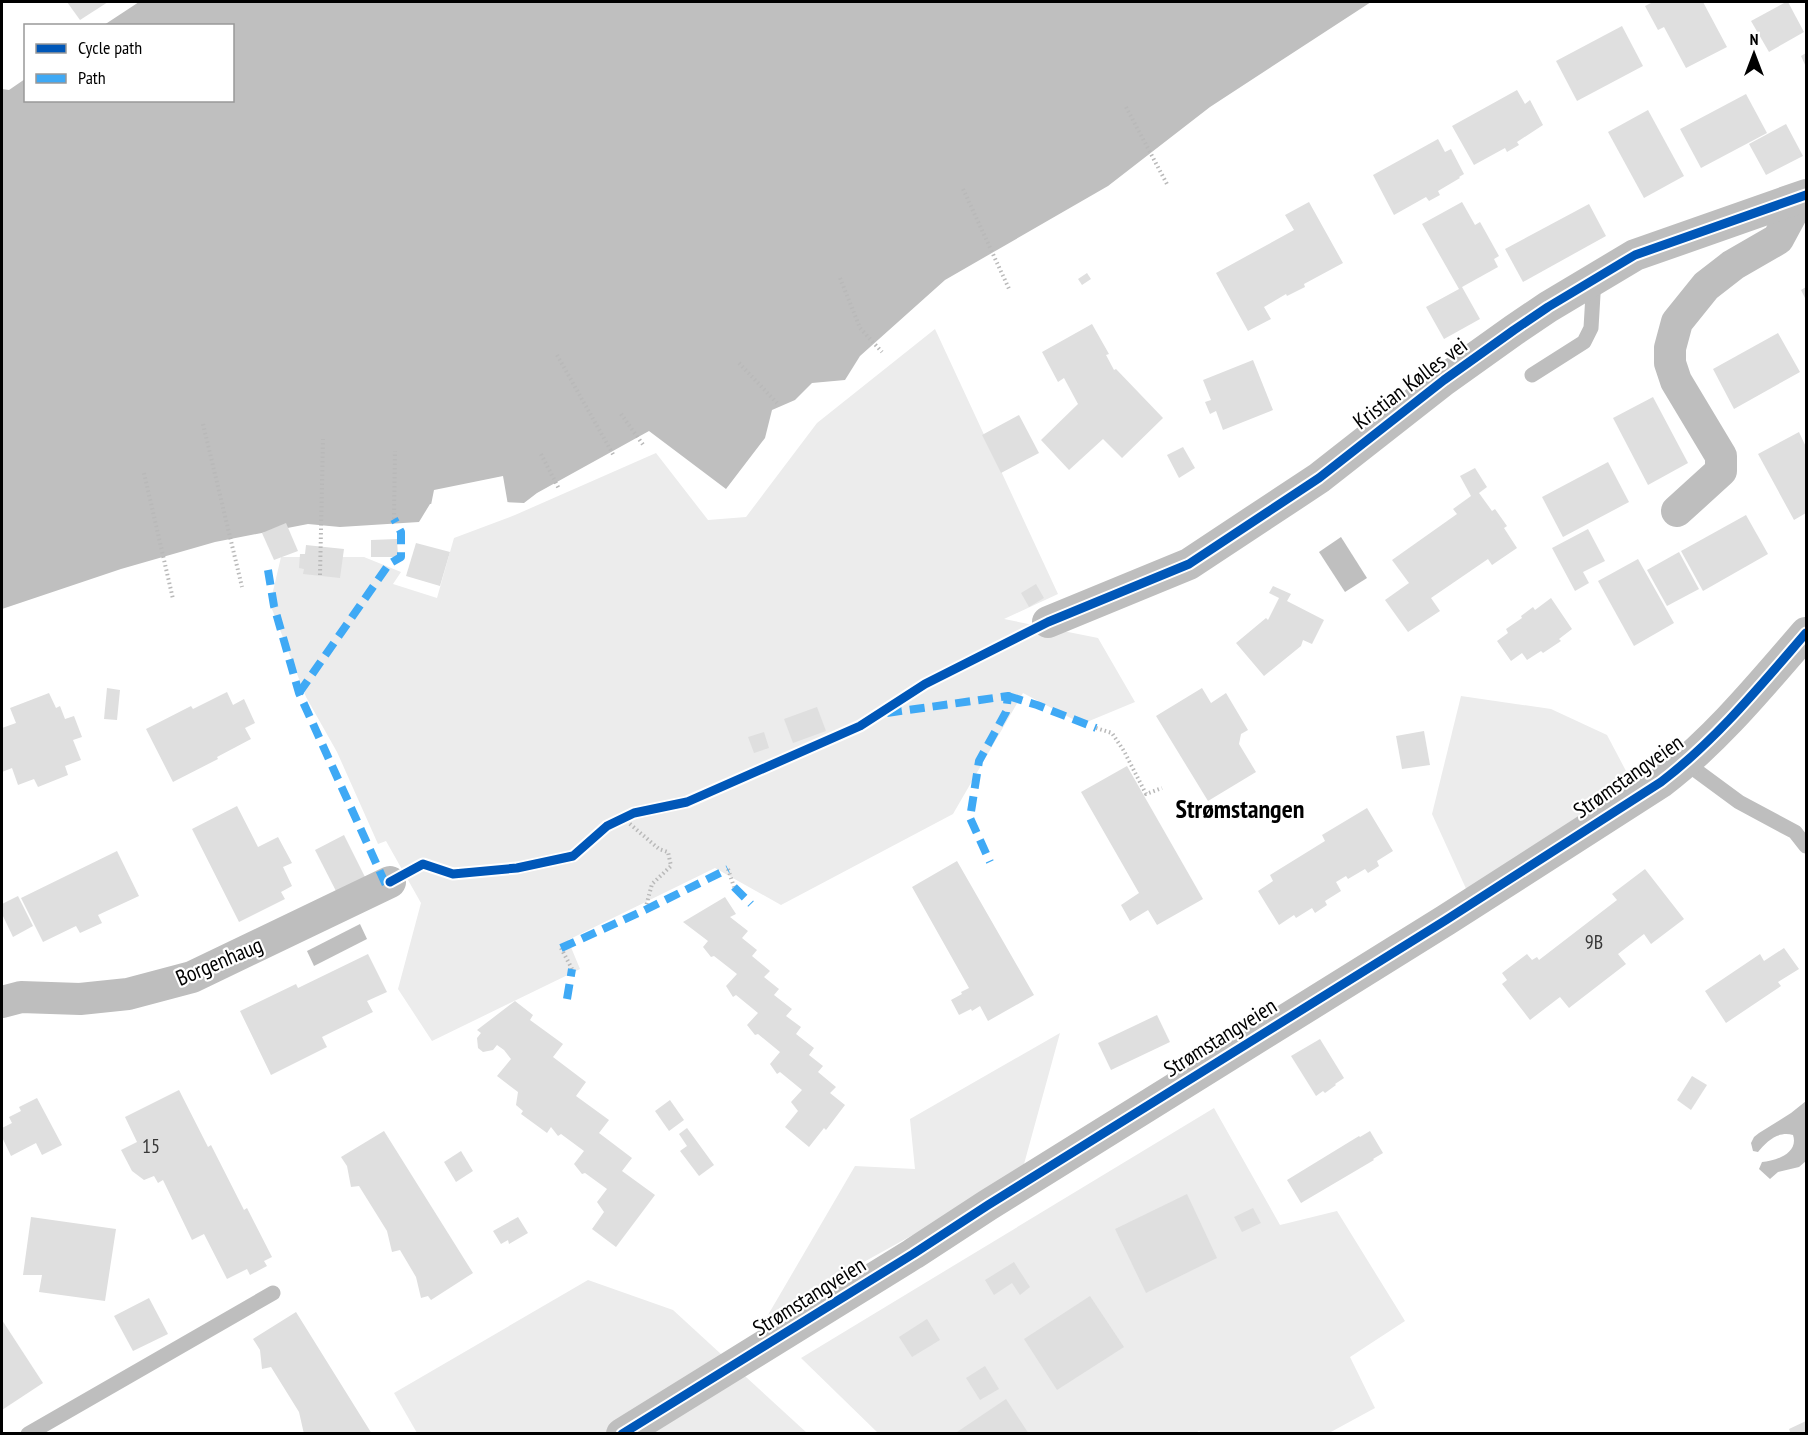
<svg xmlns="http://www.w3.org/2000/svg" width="1808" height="1435" viewBox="0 0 1808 1435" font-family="'PT Sans Narrow',sans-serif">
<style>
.green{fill:#ececec}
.water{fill:#bfbfbf}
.pier{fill:#fff}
.building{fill:#dfdfdf}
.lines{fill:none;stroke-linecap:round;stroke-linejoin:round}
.path{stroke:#b9b9b9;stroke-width:4;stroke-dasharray:1.5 3;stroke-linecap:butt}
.service{stroke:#bebebe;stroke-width:15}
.minor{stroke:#bebebe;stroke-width:32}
.quiet{stroke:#3fa9f5;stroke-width:8;stroke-dasharray:15 8;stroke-linecap:butt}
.cycleway-casing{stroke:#fff;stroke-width:13}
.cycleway{stroke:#0057b8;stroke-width:9}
.labels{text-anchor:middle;stroke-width:4.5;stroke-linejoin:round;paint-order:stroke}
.number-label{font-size:20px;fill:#383838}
.street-label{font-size:22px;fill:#000;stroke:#fff}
.quarter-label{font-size:26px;font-weight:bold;fill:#000;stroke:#fff}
</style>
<rect width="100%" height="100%" fill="#fff"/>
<g class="green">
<polygon points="935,329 1058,594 1004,619 1098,638 1135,702 1082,724 1023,693 953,814 781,905 715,868 568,940 580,969 432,1041 398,989 421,903 386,841 378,844 337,752 306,697 270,604 281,557 364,557 401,572 393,584 437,598 454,538 515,515 656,453 708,520 746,517 817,423"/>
<polygon points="1461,696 1551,709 1607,735 1635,788 1468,893 1432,814"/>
<polygon points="1060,1033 1021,1175 768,1315 855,1166 915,1169 910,1119"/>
<polygon points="1214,1108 1280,1225 1337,1211 1405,1321 1350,1357 1375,1408 1329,1433 1203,1434 1199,1431 1194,1434 878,1433 801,1358"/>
<polygon points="588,1280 673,1310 807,1433 417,1433 394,1393"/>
</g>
<g class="water">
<polygon points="139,2 1371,2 1210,107 1108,186 945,280 860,356 845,380 812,383 795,400 772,410 765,438 726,489 649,431 537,493 524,503 469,500 430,504 419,522 340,527 308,524 215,542 121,569 2,609 2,89 9,90 25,79 26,100 232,100 232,26 104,25"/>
<polygon points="1341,537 1367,578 1345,592 1319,552"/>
<polygon points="360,924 367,939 314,966 307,951"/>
<path d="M1806 1101V1161L1799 1167 1778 1172 1770 1179 1759 1169 1762 1162C1776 1161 1799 1153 1793 1135 1778 1131 1767 1141 1758 1152L1753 1151 1751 1143 1754 1137 1759 1133 1791 1113Z"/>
</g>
<polygon class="pier" points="503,476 508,505 469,503 431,507 430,510 434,490"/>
<g class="building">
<polygon points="67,2 108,2 80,20"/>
<polygon points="1653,2 1703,2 1727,47 1686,68 1664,27 1658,30 1645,6"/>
<polygon points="1786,2 1788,2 1804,32 1769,52 1751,21"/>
<polygon points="1622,26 1643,66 1577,101 1556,61"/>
<polygon points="1806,53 1806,67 1801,56"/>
<polygon points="1517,90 1525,104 1530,100 1543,125 1517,142 1519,145 1507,152 1505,148 1474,165 1452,126"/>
<polygon points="1746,94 1767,133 1701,168 1680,129"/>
<polygon points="1648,110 1684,176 1644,198 1608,132"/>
<polygon points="1786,124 1803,156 1766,175 1749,144"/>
<polygon points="1438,139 1445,152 1451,149 1464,174 1459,177 1460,178 1438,191 1440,195 1429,201 1426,197 1394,215 1373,175"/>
<polygon points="1309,202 1343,263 1304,284 1305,287 1287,296 1286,294 1264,307 1271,319 1248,331 1216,273 1294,230 1285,215"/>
<polygon points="1462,202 1475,225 1480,222 1499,256 1494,259 1498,267 1462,287 1480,319 1444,339 1426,307 1459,289 1422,224"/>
<polygon points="1589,204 1606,236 1523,282 1505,249"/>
<polygon points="1087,273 1091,279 1082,285 1078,279"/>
<polygon points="1806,287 1806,300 1801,290"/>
<polygon points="1092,324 1109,354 1106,355 1114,370 1116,369 1163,418 1122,458 1103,439 1069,470 1041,440 1078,404 1064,378 1058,382 1042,352"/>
<polygon points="1778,333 1800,372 1734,409 1713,369"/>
<polygon points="1253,360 1273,410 1223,430 1216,411 1210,414 1205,402 1211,400 1203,380"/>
<polygon points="1653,397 1688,463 1648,485 1613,418"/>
<polygon points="1019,415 1039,453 1001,473 982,435"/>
<polygon points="1799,432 1806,447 1806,513 1794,520 1758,454"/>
<polygon points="1183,447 1195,468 1179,478 1167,455"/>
<polygon points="1608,462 1629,502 1563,537 1542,497"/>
<polygon points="1475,468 1487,487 1479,493 1492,511 1495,509 1507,526 1504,528 1517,548 1492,565 1488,559 1431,598 1440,611 1408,632 1385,600 1409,583 1392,560 1457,514 1453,509 1471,496 1460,476"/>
<polygon points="1746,515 1768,554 1703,591 1681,551"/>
<polygon points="286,523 298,551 274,560 262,533"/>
<polygon points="1588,529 1605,561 1583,572 1589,583 1575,591 1552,548"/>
<polygon points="397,539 398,557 371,557 371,540"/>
<polygon points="416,543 450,552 440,586 406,576"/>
<polygon points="306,545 344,549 340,578 303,574 304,569 299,568 300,554 305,554"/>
<polygon points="1679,552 1699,589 1667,606 1647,570"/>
<polygon points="1638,559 1674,623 1634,646 1598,581"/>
<polygon points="1036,584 1044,598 1029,607 1021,593"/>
<polygon points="1273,586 1291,594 1287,601 1324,620 1312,644 1303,640 1301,646 1264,676 1236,643 1266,618 1268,620 1279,598 1269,593"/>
<polygon points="1551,598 1572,629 1559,639 1561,641 1543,653 1541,651 1527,660 1522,653 1511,661 1497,641 1508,633 1506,629 1522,618 1521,616 1533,607 1535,610"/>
<polygon points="107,688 120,690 117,720 104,719"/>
<polygon points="1202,688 1211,703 1226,693 1248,730 1241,734 1239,744 1256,772 1208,801 1156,716"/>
<polygon points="227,692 233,705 244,699 255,723 245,728 251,739 217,757 218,759 173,782 146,729 191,706 193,709"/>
<polygon points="49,693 56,708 60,706 65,719 74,716 82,737 73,740 81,760 65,766 68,775 38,787 34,779 18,785 12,768 2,772 2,728 16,723 10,708"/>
<polygon points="817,707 826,731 793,743 784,719"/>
<polygon points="1424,731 1430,765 1402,769 1396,736"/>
<polygon points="764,732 769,748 754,753 748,737"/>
<polygon points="1127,766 1203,899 1157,925 1148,910 1130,921 1121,905 1139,893 1081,792"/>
<polygon points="237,806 258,847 278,837 292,863 283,867 292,886 281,892 285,899 239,922 192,829"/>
<polygon points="1367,808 1393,851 1377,861 1379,866 1368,873 1365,869 1348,879 1346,876 1336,882 1341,891 1325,901 1327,905 1315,913 1312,908 1296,918 1294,915 1279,925 1258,891 1273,881 1270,875 1325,841 1322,835"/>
<polygon points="344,835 366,879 337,893 315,850"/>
<polygon points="117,851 139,896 98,915 102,923 80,933 76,926 43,942 21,898"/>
<polygon points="957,861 1034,995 988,1021 980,1006 972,1011 971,1009 959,1015 951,1000 962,994 961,992 969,988 912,887"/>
<polygon points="1645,869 1684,919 1651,944 1644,934 1618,954 1626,964 1569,1008 1560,997 1530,1020 1502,984 1507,980 1502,973 1527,954 1532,960 1537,957 1539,960 1617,900 1612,894"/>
<polygon points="18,896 33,926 13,937 2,914 2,904"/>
<polygon points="725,897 736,914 730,917 748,931 742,938 757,950 752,956 770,971 764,977 779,989 774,995 792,1009 786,1016 801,1027 796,1034 814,1048 809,1055 823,1066 818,1072 836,1087 830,1093 845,1105 826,1130 824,1128 809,1147 785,1127 798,1111 791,1102 802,1090 780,1072 777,1074 770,1064 780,1052 758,1034 755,1035 747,1025 758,1013 736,995 733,997 726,986 737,974 714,956 711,957 703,947 708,941 683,922"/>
<polygon points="1784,948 1799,969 1778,982 1781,986 1726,1023 1705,991 1760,954 1764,961"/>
<polygon points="368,954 387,992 367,1001 373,1012 322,1037 327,1047 271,1075 240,1011 296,984 298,988"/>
<polygon points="515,1001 533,1015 530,1020 563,1044 553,1057 586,1082 576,1096 609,1120 599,1133 632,1158 622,1171 655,1195 616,1247 592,1229 604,1212 597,1202 607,1189 585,1173 582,1174 574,1164 584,1151 561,1134 558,1136 551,1127 547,1133 521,1114 523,1111 516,1105 518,1092 497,1076 511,1059 504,1050 497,1045 493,1050 483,1052 478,1048 477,1038 481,1033 477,1030"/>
<polygon points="1157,1015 1170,1042 1111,1070 1098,1043"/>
<polygon points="1320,1039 1344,1078 1335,1084 1336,1085 1325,1093 1323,1091 1316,1096 1291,1056"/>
<polygon points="1692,1076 1707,1085 1691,1110 1677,1100"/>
<polygon points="179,1090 208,1147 211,1145 244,1210 247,1208 272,1257 264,1261 267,1266 250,1275 247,1269 227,1279 204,1234 192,1240 163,1180 158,1183 154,1176 144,1180 132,1171 121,1150 137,1142 125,1117"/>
<polygon points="37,1098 62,1145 42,1155 36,1143 11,1156 2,1137 2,1128 12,1123 9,1117 21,1111 19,1107"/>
<polygon points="670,1100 684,1120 669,1131 655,1111"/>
<polygon points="687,1128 714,1165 699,1176 680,1151 687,1146 679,1134"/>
<polygon points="384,1131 473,1273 431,1300 428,1296 421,1298 416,1277 400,1250 392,1252 387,1231 359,1186 351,1187 347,1166 341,1157"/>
<polygon points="1370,1131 1383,1153 1373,1159 1374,1160 1301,1203 1287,1180 1359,1136 1360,1137"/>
<polygon points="461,1151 473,1171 456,1182 444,1162"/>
<polygon points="1187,1194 1217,1258 1146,1293 1115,1229"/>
<polygon points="1253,1208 1261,1223 1242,1232 1234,1217"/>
<polygon points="31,1217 116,1229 105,1301 39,1292 42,1275 23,1275"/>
<polygon points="518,1217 528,1233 509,1244 508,1240 501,1244 493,1231"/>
<polygon points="1014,1262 1030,1287 1020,1295 1012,1283 994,1295 985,1280"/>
<polygon points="1090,1296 1124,1347 1057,1390 1024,1339"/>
<polygon points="149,1298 168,1334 133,1351 114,1316"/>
<polygon points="296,1312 372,1434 304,1434 299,1412 271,1367 262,1369 260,1350 253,1339"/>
<polygon points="927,1319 940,1340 912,1357 899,1337"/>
<polygon points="2,1320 43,1383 2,1410"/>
<polygon points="985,1366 999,1389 980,1400 966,1378"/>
<polygon points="1006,1399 1029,1434 954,1434"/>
<polygon points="1806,1421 1806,1434 1791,1434 1789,1429"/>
</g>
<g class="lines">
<g class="path">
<polyline points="1126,107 1168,186"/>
<polyline points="963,189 1010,291"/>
<polyline points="840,278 860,328 882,352"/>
<polyline points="557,355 614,456"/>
<polyline points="739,363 777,403"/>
<polyline points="621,414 644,446"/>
<polyline points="203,424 242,587"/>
<polyline points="541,454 559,489"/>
<polyline points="144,473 173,599"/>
<polyline points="394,519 395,451"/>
<polyline points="320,575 323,439"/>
<polyline points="1096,728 1112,733 1124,751 1146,794 1162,788"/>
<polyline points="623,818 659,849 668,852 671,866 652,884 645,910"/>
<polyline points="728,869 734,887"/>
<polyline points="561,948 572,969"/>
</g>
<g class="service">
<polyline points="1532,375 1584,342 1591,328 1594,278"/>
<polyline points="1686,763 1739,802 1795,832 1806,846"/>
<polyline points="28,1434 273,1293"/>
</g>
<g class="minor">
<polyline points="1677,511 1721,471 1721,456 1676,381 1670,363 1670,348 1677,322 1706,286 1733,265 1778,239 1800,198"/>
<polyline points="1048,622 1189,564 1319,478 1444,380 1514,330 1548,307 1635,255 1806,195"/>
<polyline points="2,1002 21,997 80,999 128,994 192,977 390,882"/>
<path d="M622 1434 913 1254 988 1205 1446 920 1661 782C1716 740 1761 685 1806 633"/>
</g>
<g class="quiet">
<polyline points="268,570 274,606 299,693 386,885"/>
<polyline points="299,693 389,564 401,557 401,532 394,519"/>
<polyline points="1008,696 1037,705 1096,728"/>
<polyline points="887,713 1008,696 1006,712 979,761 970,818 990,862"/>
<polyline points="734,887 751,904"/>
<polyline points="561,948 645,910 728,869"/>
<polyline points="567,999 572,969"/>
</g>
<g class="cycleway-casing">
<g id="cycleway">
<polyline points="390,882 423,864 453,874 517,868 573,856 607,826 634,813 687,802 860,726 925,684 1048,622 1189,564 1319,478 1444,380 1514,330 1548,307 1635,255 1806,195"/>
<path d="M622 1434 913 1254 988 1205 1446 920 1661 782C1716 740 1761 685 1806 633"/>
</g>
</g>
<use href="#cycleway" class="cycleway"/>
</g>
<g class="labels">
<g class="number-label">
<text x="1594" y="949">9B</text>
<text x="151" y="1153">15</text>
</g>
<g class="street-label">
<text transform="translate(1410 383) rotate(-37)" y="8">Kristian Kølles vei</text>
<text transform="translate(1628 776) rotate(-35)" y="8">Strømstangveien</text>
<text transform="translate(219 961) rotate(-23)" y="8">Borgenhaug</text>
<text transform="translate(1220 1037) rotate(-32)" y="8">Strømstangveien</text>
<text transform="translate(809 1296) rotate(-32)" y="8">Strømstangveien</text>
</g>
<g class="quarter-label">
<text x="1240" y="818">Strømstangen</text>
</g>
</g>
<rect width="1808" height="1435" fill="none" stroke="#000000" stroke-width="6"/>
<rect x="24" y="24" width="210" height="78" fill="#ffffff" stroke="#999999" stroke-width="1.5"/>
<rect x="36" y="44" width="30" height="9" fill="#0057b8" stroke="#999999" stroke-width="1.5"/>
<text x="78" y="54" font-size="18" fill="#000000">Cycle path</text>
<rect x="36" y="74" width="30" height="9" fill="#3fa9f5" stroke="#999999" stroke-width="1.5"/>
<text x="78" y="84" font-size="18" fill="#000000">Path</text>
<g transform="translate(1754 54)" stroke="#ffffff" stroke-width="4.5" paint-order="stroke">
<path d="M0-4.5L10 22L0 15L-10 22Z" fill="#000000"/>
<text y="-9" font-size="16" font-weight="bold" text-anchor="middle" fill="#000000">N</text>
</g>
</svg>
